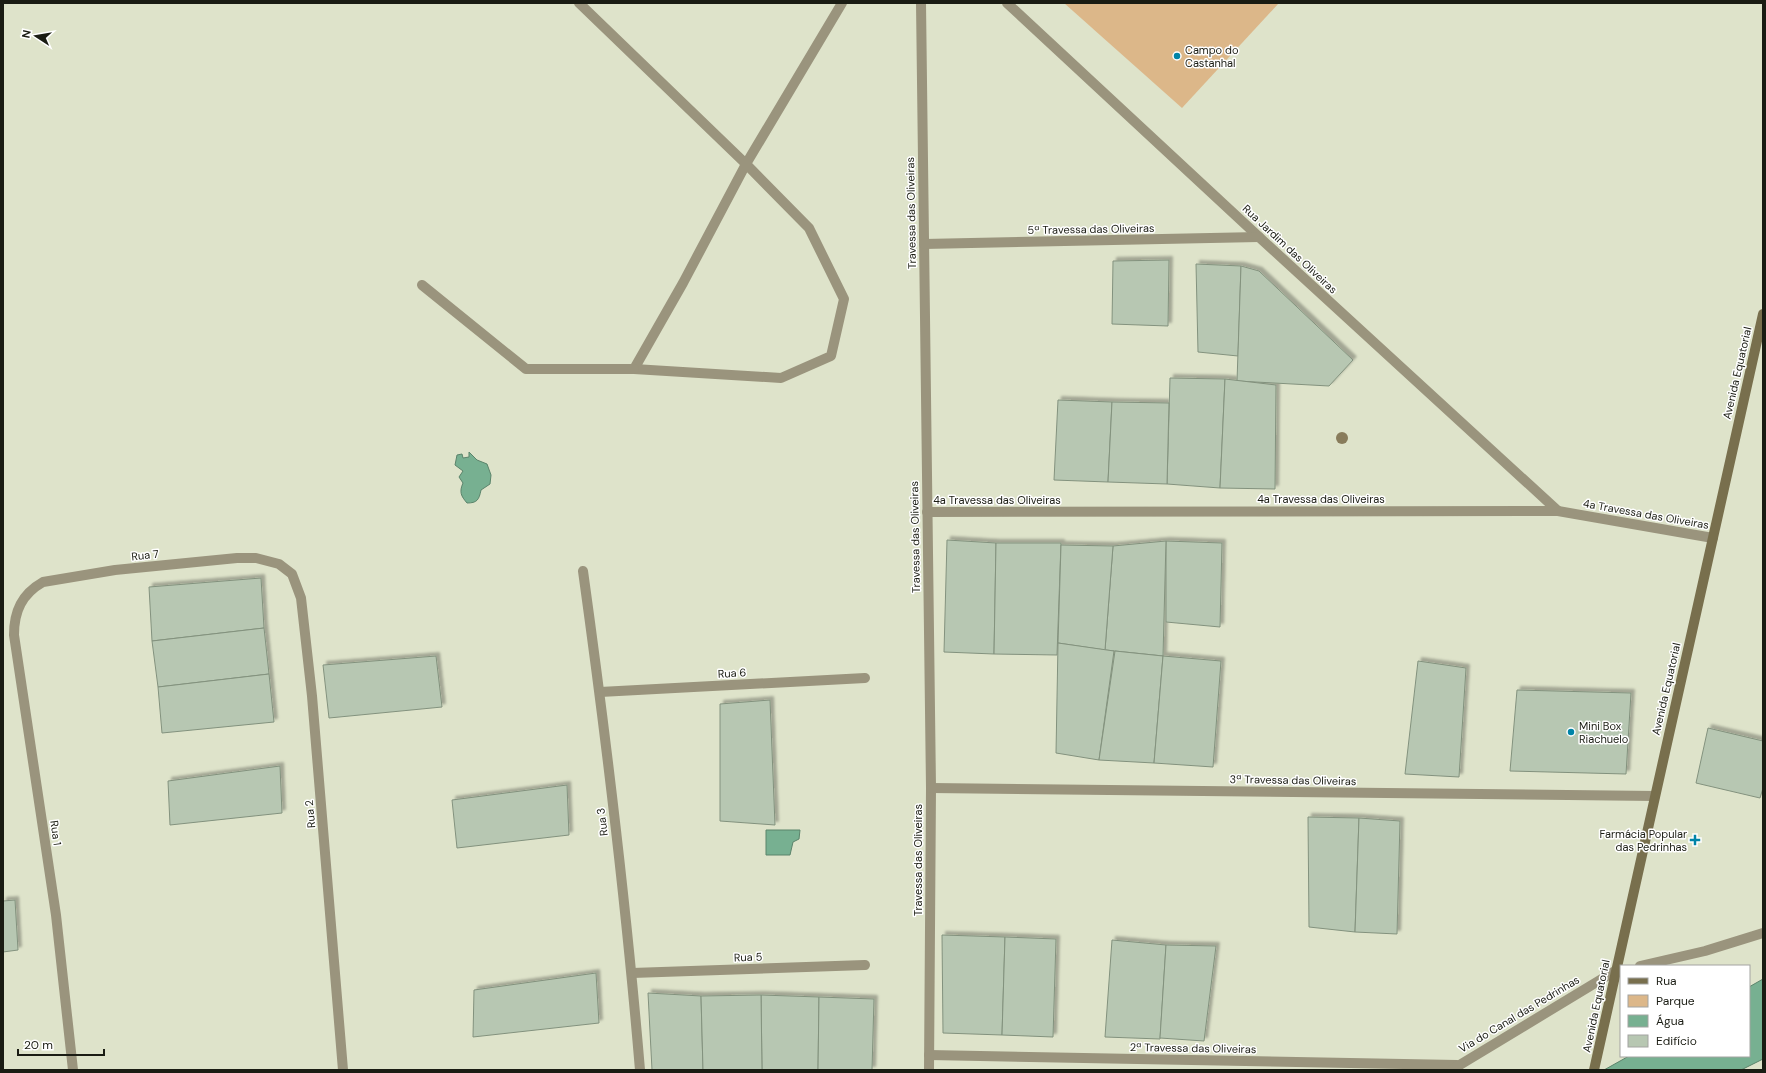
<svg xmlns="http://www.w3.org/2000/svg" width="1766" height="1073" viewBox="0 0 1766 1073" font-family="'DM Sans',sans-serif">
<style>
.green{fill:#dcb789}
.water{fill:#77b091;stroke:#5b846b}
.building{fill:#b7c7b2;stroke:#83927e;filter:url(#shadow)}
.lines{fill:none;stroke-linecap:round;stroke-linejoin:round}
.street{stroke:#9a947d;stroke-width:10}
.secondary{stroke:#786f4d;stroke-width:10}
.tree{fill:#887c5b}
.poi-dot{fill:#0084a7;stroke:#fff;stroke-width:1.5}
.labels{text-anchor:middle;stroke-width:3;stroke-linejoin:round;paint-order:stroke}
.poi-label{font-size:11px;fill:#1a1c13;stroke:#fff;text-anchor:start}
.street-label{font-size:11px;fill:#1a1c13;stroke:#fff}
</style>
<defs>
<filter id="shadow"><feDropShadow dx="3.5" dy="-3.5" stdDeviation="1" flood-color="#0004"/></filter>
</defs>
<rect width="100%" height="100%" fill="#dee3ca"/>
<polygon class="green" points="1064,3 1279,3 1182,108"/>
<g class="water">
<path d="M469 452 477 460 487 464 491 475 490 484 481 490C479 500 477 503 467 503 461 496 459 492 463 483L459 477 463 471 455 465 457 455 462 454 463 458 469 457Z"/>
<polygon points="766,830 800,830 799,839 793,842 790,855 766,855"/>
<polygon points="1763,979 1763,1059 1741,1070 1604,1070 1629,1056 1749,1056 1749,987"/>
</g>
<g class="building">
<polygon points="1169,260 1168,326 1112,324 1113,261"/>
<polygon points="1196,264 1241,266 1238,356 1198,352"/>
<polygon points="1241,266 1259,271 1353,360 1329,386 1237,381"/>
<polygon points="1170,378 1225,379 1220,488 1167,484"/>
<polygon points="1225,379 1276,385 1275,489 1220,488"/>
<polygon points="1058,400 1112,402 1108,482 1054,480"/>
<polygon points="1112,402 1169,403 1167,484 1108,482"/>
<polygon points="947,540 996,543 994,654 944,652"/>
<polygon points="1166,541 1222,543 1220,627 1166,622"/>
<polygon points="1166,541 1163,656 1105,650 1113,546"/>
<polygon points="996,543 1061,543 1057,655 994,654"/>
<polygon points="1061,545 1113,546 1105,650 1058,643"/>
<polygon points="261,578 264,628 152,641 149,587"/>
<polygon points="264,628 269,674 158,687 152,641"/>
<polygon points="1058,643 1114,651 1099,760 1056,753"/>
<polygon points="1115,651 1163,656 1154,763 1099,760"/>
<polygon points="436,656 442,707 329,718 323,665"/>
<polygon points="1163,656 1221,661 1213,767 1154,763"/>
<polygon points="1418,661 1466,668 1459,777 1405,774"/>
<polygon points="269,674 274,722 162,733 158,687"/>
<polygon points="1517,690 1631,693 1626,774 1510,771"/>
<polygon points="770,700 775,825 720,821 720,704"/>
<polygon points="1708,728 1763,741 1763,788 1760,798 1696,783"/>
<polygon points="280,766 282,813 170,825 168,781"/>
<polygon points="567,785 569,835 457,848 452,800"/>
<polygon points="1308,817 1359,818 1355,932 1309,927"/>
<polygon points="1359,818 1400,821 1397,934 1355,932"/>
<polygon points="15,900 18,950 3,952 3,901"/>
<polygon points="942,935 1005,937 1002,1035 943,1033"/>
<polygon points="1005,937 1056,939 1053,1037 1002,1035"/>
<polygon points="1112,940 1166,945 1160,1039 1105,1037"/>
<polygon points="1166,945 1216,946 1204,1041 1160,1038"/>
<polygon points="596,973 599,1023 473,1037 474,990"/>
<polygon points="648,993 701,996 703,1070 652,1070"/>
<polygon points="761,995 819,997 818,1070 762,1070"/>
<polygon points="761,995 762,1070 703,1070 701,996"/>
<polygon points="819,997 874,999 872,1070 818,1070"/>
</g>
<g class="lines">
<g class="street">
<polyline points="579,3 746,164 809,228 844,299 831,356 781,378 634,369 683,283 746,164 842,3"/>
<polyline points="921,3 931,788 929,1070"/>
<polyline points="1007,3 1259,237 1558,511"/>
<polyline points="924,244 1259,237"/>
<polyline points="422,285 526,369 634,369"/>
<polyline points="927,512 1558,511 1713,538"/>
<path d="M583 571C606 737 626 903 640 1070"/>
<polyline points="600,692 865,678"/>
<polyline points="931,788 1655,796"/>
<polyline points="1640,966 1705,951 1763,933"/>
<polyline points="632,973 865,965"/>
<polyline points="929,1055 1457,1065"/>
<polyline points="1453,1069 1615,971 1621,970"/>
<path d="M73 1070 56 915 14 635C14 611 22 594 43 582L115 570 237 558H256L279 564 292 574 301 598 312 696 343 1070"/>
</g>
<polyline class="secondary" points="1594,1070 1763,314"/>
</g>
<circle class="tree" cx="1342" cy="438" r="6"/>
<g class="poi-dot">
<circle cx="1177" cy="56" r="4"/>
<circle cx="1571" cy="732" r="4"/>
<path d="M1693 834h4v4h4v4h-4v4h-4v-4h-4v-4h4z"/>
</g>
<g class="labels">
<g class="poi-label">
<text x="1185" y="54">Campo do<tspan x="1185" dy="13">Castanhal</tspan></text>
<text x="1579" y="730">Mini Box<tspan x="1579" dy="13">Riachuelo</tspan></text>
<text x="1687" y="838" text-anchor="end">Farmácia Popular<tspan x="1687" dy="13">das Pedrinhas</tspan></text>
</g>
<g class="street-label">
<text transform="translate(911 213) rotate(-91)" y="4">Travessa das Oliveiras</text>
<text transform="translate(1091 229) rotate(-1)" y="4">5ª Travessa das Oliveiras</text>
<text transform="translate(1290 249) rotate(43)" y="4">Rua Jardim das Oliveiras</text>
<text transform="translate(1737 373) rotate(-77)" y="4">Avenida Equatorial</text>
<text x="1321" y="503">4a Travessa das Oliveiras</text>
<text x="997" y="504">4a Travessa das Oliveiras</text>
<text transform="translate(1646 514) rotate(10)" y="4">4a Travessa das Oliveiras</text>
<text transform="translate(915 537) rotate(-91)" y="4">Travessa das Oliveiras</text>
<text transform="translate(145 555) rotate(-6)" y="4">Rua 7</text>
<text transform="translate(732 673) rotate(-3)" y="4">Rua 6</text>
<text transform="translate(1666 689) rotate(-77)" y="4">Avenida Equatorial</text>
<text transform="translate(1293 780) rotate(1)" y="4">3ª Travessa das Oliveiras</text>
<text transform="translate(310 814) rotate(-95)" y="4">Rua 2</text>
<text transform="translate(602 822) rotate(-97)" y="4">Rua 3</text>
<text transform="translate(56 833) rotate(82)" y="4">Rua 1</text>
<text transform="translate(918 860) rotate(-90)" y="4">Travessa das Oliveiras</text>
<text transform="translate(748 957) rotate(-2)" y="4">Rua 5</text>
<text transform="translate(1596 1006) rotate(-78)" y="4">Avenida Equatorial</text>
<text transform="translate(1519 1014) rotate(-31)" y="4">Via do Canal das Pedrinhas</text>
<text transform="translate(1193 1048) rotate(1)" y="4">2ª Travessa das Oliveiras</text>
</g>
</g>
<rect width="1766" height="1073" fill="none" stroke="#1a1c13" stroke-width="8"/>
<rect x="1620" y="965" width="130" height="92" fill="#ffffff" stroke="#a3a4a1"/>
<rect x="1628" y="978" width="20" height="6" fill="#786f4d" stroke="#a3a4a1"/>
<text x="1656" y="985" font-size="12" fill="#1a1c13">Rua</text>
<rect x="1628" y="995" width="20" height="12" fill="#dcb789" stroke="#a3a4a1"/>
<text x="1656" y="1005" font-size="12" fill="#1a1c13">Parque</text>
<rect x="1628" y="1015" width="20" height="12" fill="#77b091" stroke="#a3a4a1"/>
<text x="1656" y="1025" font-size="12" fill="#1a1c13">Água</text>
<rect x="1628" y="1035" width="20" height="12" fill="#b7c7b2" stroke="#a3a4a1"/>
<text x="1656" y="1045" font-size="12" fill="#1a1c13">Edifício</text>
<g transform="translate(36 36) rotate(282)" stroke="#ffffff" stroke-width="3" paint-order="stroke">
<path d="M0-3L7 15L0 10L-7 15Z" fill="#1a1c13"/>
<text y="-6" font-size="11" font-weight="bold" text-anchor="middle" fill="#1a1c13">N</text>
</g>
<path d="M18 1049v6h86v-6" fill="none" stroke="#1a1c13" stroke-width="2"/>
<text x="24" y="1049" font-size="12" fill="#1a1c13" stroke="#ffffff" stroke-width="3" paint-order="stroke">20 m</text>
</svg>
